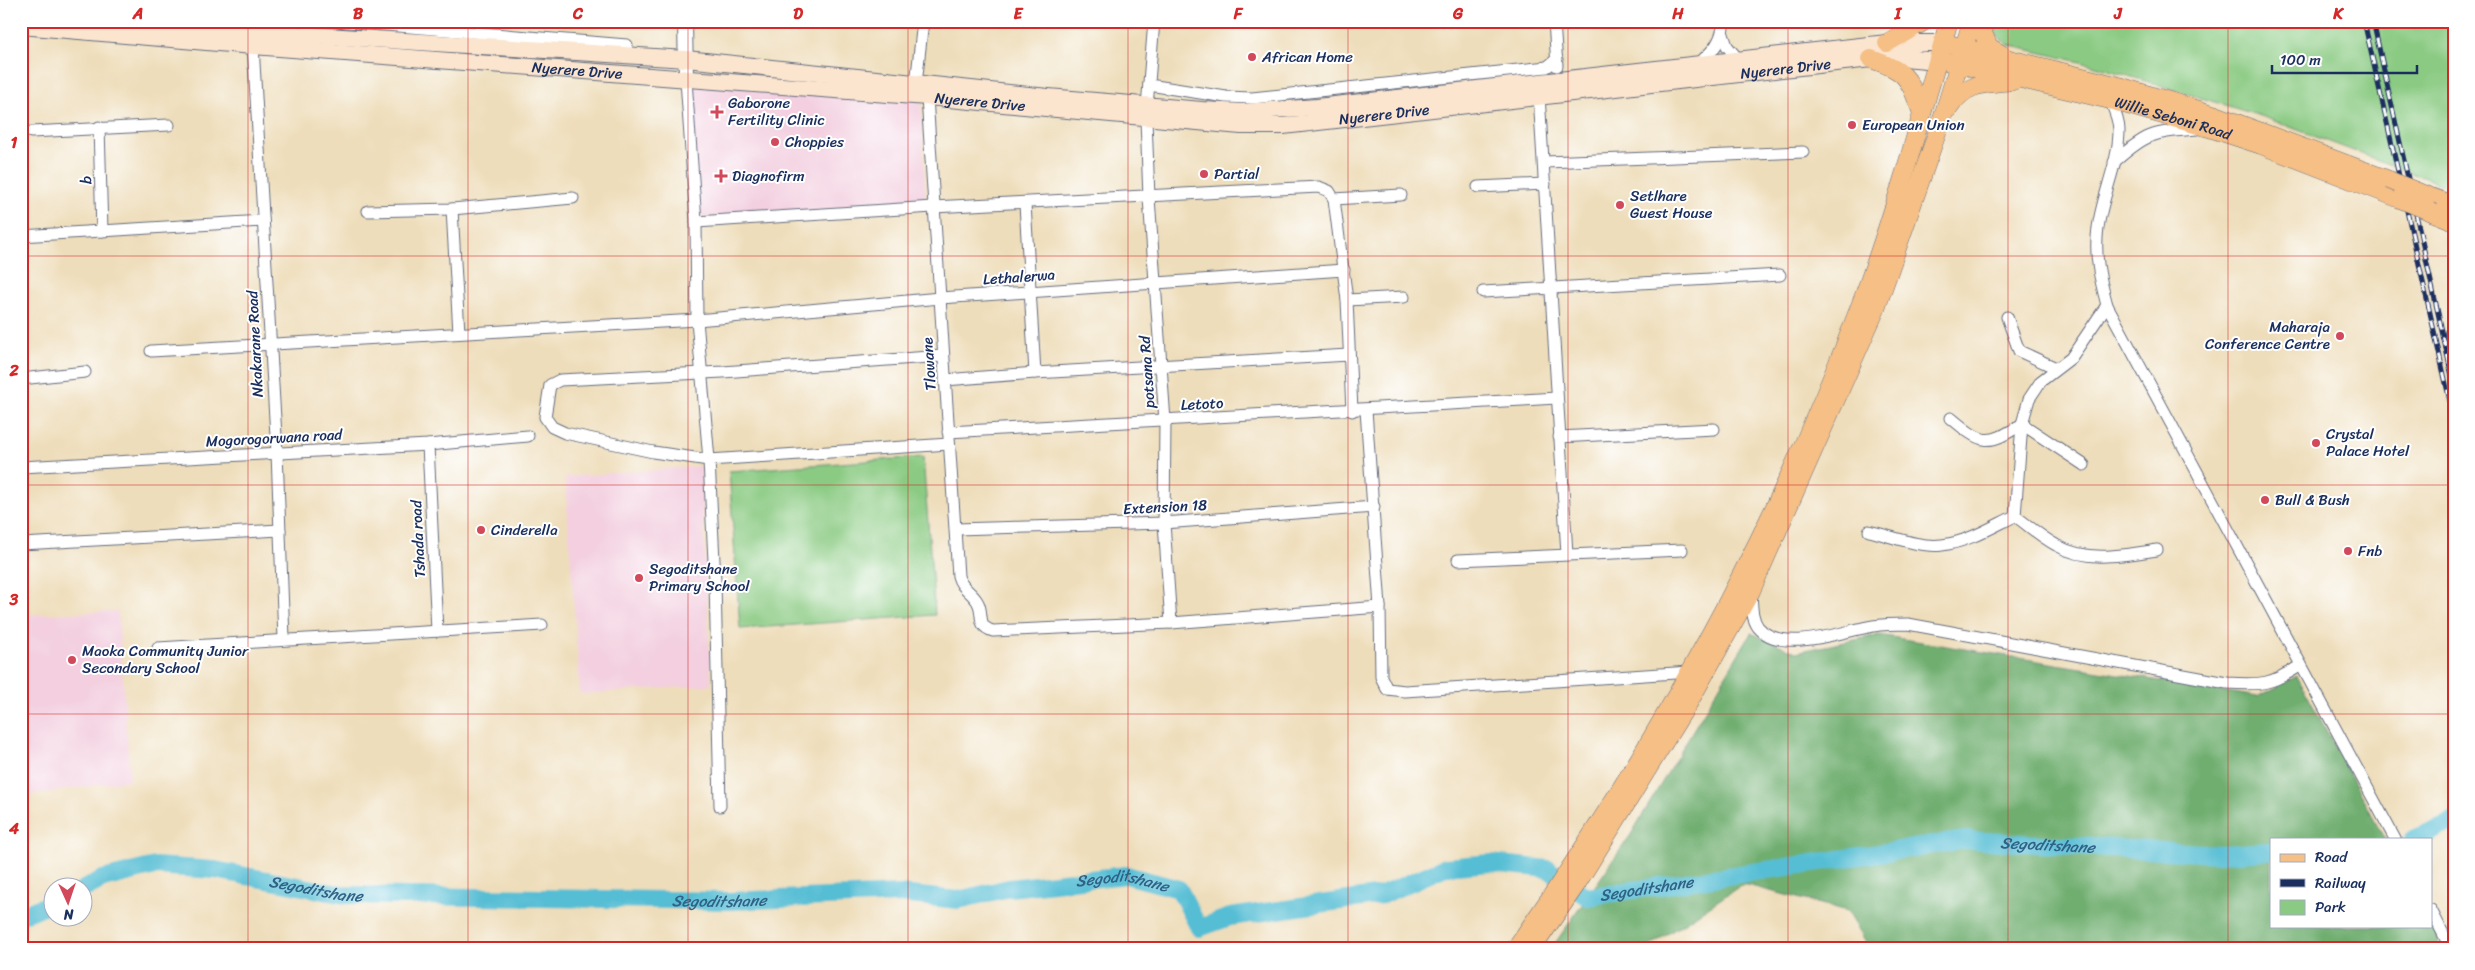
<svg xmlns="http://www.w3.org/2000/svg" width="2475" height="970" viewBox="0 0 2475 970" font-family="Sriracha,sans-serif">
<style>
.built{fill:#f3cfdf}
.green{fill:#8aca82;stroke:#527c70}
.forest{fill:#6fae70;stroke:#456e67}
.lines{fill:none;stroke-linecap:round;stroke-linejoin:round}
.river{stroke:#57bed4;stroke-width:18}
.minor-casing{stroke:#656c7e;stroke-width:13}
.tertiary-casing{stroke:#656c7e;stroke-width:16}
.secondary-casing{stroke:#656c7e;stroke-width:18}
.primary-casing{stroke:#656c7e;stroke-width:19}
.minor{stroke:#fff;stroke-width:11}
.tertiary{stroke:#fff;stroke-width:14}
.secondary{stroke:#fbe5cf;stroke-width:16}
.primary{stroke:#f5bf86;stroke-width:18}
.rail-casing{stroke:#1b2f5e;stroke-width:5}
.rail{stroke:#fff;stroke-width:3;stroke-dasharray:9;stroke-linecap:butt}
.primary-bridge-casing{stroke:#656c7e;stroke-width:19;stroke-linecap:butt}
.primary-bridge{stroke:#f5bf86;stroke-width:18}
.grid{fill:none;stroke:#d62828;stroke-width:1;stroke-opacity:0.55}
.poi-dot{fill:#d1495b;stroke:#fff;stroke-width:2}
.labels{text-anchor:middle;stroke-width:4;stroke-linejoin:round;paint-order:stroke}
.poi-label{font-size:15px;fill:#1b2f5e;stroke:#fff;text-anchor:start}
.street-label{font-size:15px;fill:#1b2f5e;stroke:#fff}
.water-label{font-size:16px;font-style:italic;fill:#306187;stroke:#fff}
.neatline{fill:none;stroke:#d62828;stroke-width:2}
.grid-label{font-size:16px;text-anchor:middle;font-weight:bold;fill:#d62828}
</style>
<rect width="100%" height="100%" fill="#fff"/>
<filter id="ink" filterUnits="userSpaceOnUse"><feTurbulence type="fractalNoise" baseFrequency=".02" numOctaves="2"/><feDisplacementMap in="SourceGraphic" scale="10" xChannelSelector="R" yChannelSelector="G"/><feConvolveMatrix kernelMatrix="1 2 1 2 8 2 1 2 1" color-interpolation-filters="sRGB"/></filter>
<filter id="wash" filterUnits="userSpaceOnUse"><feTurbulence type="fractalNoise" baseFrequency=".0096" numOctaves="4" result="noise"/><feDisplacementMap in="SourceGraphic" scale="20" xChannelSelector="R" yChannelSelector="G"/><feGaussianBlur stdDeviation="1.12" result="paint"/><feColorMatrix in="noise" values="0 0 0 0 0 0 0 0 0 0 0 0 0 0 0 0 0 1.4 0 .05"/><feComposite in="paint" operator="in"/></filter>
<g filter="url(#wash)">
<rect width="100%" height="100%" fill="#eeddba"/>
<g class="built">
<polygon points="689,78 921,98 926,205 692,218"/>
<polygon points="701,466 711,685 580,694 565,477"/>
<polygon points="118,611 130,780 21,796 21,615"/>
</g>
<g class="green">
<polygon points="1990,21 2453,21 2454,189 2261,116 2089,64 2008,45 1997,35"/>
<polygon points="923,457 935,615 740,629 729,471"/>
</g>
<polygon class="forest" points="1751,633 1796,652 1879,635 2258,697 2297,676 2385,839 2271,839 2271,926 2431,926 2431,924 2437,935 2438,949 1870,949 1848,911 1743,884 1645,949 1551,949 1630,836"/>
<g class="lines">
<g class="river">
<polyline points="2414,839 2454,821"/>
<path id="s1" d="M82 890 103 879 155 866 215 870 345 895 729 901 900 894 958 900 1009 888 1126 875 1179 889 1199 928 1230 917 1382 895 1445 867 1490 863 1548 869 1587 897 1966 840 2220 854 2271 851"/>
<polyline points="21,915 52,903"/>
</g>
</g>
</g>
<g filter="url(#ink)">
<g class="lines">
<g class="minor-casing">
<g id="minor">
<polyline points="337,21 627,45"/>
<polyline points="1154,21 1146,119 1149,198 1165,421 1164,523 1171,623"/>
<polyline points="1554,21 1557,66"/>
<polyline points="1772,21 1793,23 1814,21"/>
<polyline points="1723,34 1727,46 1739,60"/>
<polyline points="253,46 277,453 284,639"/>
<path d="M1698 64C1713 51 1722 42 1724 21"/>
<polyline points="686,80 696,222 697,320 709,460 715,581 720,806"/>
<polyline points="916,84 923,21"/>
<polyline points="1149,85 1226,97 1252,98 1547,67 1557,59"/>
<polyline points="1539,95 1567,554"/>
<path d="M927 97 958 576C961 588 971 591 977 601 985 613 975 626 993 631L1171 623 1380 607"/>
<path d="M2110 100C2114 109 2119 120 2119 130 2119 163 2102 196 2098 228 2094 255 2100 279 2107 305L2395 839"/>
<polyline points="99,127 102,231"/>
<polyline points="31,132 169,125"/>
<polyline points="1545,162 1803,152"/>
<path d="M2114 162C2148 132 2152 133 2197 129"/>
<polyline points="1478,187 1545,184"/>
<polyline points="1334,199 1401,195"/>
<polyline points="1025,204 1035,373"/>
<polyline points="452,209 459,333"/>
<polyline points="368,211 452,209 573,198"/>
<polyline points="696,222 933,207 1319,187 1329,191 1334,199 1347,300 1352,411"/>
<polyline points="21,236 263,221"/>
<polyline points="1483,292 1780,275"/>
<polyline points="1347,300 1404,297"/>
<polyline points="2007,317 2019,351 2056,368"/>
<polyline points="151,351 697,320 940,298 1344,270"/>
<polyline points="943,356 723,372 560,380 550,385 545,417 552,427 565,433 653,452 709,460 949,444"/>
<polyline points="21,379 85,372"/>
<polyline points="945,380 1035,373 1349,355"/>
<polyline points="1366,410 1380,607 1381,677 1387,689 1405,691 1690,672"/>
<path d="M1951 418C1982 444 1987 447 2022 424L2084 465"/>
<polyline points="948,432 1557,398"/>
<polyline points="1559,437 1714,429"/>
<polyline points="428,445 437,631"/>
<polyline points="21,467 428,445 528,436"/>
<polyline points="2015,516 2022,424 2029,399 2041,381 2071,358 2107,305"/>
<path d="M2015 516C2028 525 2041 537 2056 545 2087 563 2124 555 2157 550"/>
<polyline points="956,529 1164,523 1374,507"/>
<path d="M1869 531C1891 536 1919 548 1942 545 1968 542 1992 527 2015 516"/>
<polyline points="21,544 280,530"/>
<polyline points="1458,560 1682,550"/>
<path d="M1751 593C1752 604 1751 617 1758 627 1781 655 1843 631 1873 626 1885 624 1897 624 1908 624L2227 683C2262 685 2271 685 2301 665"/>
<polyline points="158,648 542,625"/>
<polyline points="2431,910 2451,949"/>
</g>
</g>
<g class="tertiary-casing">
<polyline id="tertiary" points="685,21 686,80"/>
</g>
<g class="secondary-casing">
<g id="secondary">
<polyline points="140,21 279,33 686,59 1048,97 1202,110 1243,112 1317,107 1887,43 1942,43"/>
<path id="s2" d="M21 26 253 46 927 97 1241 126H1283L1871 59 1904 58 1938 61"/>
</g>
</g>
<g class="primary-casing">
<g id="primary">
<polyline points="1978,21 1989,47 2003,55"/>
<polyline points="1887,43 1925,21"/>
<polyline points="1953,45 2123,87 2213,114 2389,180"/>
<path d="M1871 59C1909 72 1908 78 1922 113"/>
<path id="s3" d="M1949 62 2110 100 2209 128 2261 145 2400 199"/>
<path d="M1949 108C1966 82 1985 84 2013 81"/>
<polyline points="2428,196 2454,205"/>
<polyline points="2434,213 2454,221"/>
<path d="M1515 949C1657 747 1777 530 1863 298 1896 208 1922 114 1949 21"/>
<polyline points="1532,949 1576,885 1689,702 1751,591 1876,309 1943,116 1972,21"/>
</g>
</g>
<use href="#minor" class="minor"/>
<use href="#tertiary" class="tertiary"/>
<use href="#secondary" class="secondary"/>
<use href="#primary" class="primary"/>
<g class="rail-casing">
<g id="rail">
<polyline points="2364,21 2454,419"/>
<polyline points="2373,21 2454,385"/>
</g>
</g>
<use href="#rail" class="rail"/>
<g class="primary-bridge-casing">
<g id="primary-bridge">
<polyline points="2389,180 2428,196"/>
<polyline points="2400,199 2434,213"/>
</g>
</g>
<use href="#primary-bridge" class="primary-bridge"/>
</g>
</g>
<path class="grid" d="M248 21V949M468 21V949M688 21V949M908 21V949M1128 21V949M1348 21V949M1568 21V949M1788 21V949M2008 21V949M2228 21V949M21 256H2454M21 485H2454M21 714H2454"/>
<g class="poi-dot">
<circle cx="1252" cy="57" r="5"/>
<path d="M714.5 104.5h5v5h5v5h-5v5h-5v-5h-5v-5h5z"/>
<circle cx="1852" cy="125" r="5"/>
<circle cx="775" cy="142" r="5"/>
<circle cx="1204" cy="174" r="5"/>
<path d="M718.5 168.5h5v5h5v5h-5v5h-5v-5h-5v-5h5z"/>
<circle cx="1620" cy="205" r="5"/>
<circle cx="2340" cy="336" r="5"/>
<circle cx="2316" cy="443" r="5"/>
<circle cx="2265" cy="500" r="5"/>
<circle cx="481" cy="530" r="5"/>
<circle cx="2348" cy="551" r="5"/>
<circle cx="639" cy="578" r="5"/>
<circle cx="72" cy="660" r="5"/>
</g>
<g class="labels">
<g class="poi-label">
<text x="1262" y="62">African Home</text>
<text x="728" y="108">Gaborone<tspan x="728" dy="17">Fertility Clinic</tspan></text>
<text x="1862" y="130">European Union</text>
<text x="785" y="147">Choppies</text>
<text x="1214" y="179">Partial</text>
<text x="732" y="181">Diagnofirm</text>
<text x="1630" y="201">Setlhare<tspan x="1630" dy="17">Guest House</tspan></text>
<text x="2330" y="332" text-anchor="end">Maharaja<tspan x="2330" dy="17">Conference Centre</tspan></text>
<text x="2326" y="439">Crystal<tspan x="2326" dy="17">Palace Hotel</tspan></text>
<text x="2275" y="505">Bull &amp; Bush</text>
<text x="491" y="535">Cinderella</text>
<text x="2358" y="556">Fnb</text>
<text x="649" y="574">Segoditshane<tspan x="649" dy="17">Primary School</tspan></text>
<text x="82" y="656">Maoka Community Junior<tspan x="82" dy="17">Secondary School</tspan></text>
</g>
<g class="street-label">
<text dy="5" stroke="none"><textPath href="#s2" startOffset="1772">Nyerere Drive</textPath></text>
<text dy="5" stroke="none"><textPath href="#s2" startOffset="558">Nyerere Drive</textPath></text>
<text dy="5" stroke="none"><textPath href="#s2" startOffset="962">Nyerere Drive</textPath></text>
<text dy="5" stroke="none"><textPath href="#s2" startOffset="1368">Nyerere Drive</textPath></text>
<text dy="5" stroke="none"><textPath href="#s3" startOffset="231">Willie Seboni Road</textPath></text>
<text transform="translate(86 180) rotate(-92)" y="5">b</text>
<text transform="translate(1019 277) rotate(-4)" y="5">Lethalerwa</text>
<text transform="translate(255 344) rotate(-93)" y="5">Nkakarane Road</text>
<text transform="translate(929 364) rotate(-94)" y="5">Tlowane</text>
<text transform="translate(1147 372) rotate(-94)" y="5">potsana Rd</text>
<text transform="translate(1202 404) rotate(-3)" y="5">Letoto</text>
<text transform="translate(274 438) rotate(-3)" y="5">Mogorogorwana road</text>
<text transform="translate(1165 507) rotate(-3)" y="5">Extension 18</text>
<text transform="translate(418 539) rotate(-93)" y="5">Tshada road</text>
</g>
<g class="water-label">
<text dy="6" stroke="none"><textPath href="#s1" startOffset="2024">Segoditshane</textPath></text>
<text dy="6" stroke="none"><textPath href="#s1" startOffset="1050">Segoditshane</textPath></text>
<text dy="6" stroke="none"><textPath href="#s1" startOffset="240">Segoditshane</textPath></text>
<text dy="6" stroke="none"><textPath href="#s1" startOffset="1619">Segoditshane</textPath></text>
<text dy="6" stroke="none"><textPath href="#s1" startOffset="644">Segoditshane</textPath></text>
</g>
</g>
<rect width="2475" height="970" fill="none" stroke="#fff" stroke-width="55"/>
<rect x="2270" y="838" width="162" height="90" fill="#ffffff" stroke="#a4acbf"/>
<rect x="2280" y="854" width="25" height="8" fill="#f5bf86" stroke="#a4acbf"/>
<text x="2315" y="862" font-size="15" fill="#1b2f5e">Road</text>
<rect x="2280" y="879" width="25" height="8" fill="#1b2f5e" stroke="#a4acbf"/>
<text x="2315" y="888" font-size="15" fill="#1b2f5e">Railway</text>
<rect x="2280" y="900" width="25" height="15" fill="#8aca82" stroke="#a4acbf"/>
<text x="2315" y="912" font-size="15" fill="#1b2f5e">Park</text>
<g transform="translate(68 902) rotate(177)"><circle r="24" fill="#ffffff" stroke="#a4acbf"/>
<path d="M0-4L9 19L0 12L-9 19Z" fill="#d1495b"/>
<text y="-8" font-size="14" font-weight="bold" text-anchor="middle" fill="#1b2f5e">N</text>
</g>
<path d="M2272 65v8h145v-8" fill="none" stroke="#1b2f5e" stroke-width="2.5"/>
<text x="2280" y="65" font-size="15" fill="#1b2f5e" stroke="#ffffff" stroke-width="4" paint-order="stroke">100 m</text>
<rect x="28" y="28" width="2420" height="914" class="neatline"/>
<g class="grid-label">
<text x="138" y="19">A</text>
<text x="358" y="19">B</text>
<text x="578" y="19">C</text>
<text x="798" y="19">D</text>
<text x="1018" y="19">E</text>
<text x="1238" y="19">F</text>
<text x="1458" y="19">G</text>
<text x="1678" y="19">H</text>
<text x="1898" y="19">I</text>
<text x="2118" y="19">J</text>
<text x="2338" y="19">K</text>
<text x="14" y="148">1</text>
<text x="14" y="376">2</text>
<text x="14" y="605">3</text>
<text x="14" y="834">4</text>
</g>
</svg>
